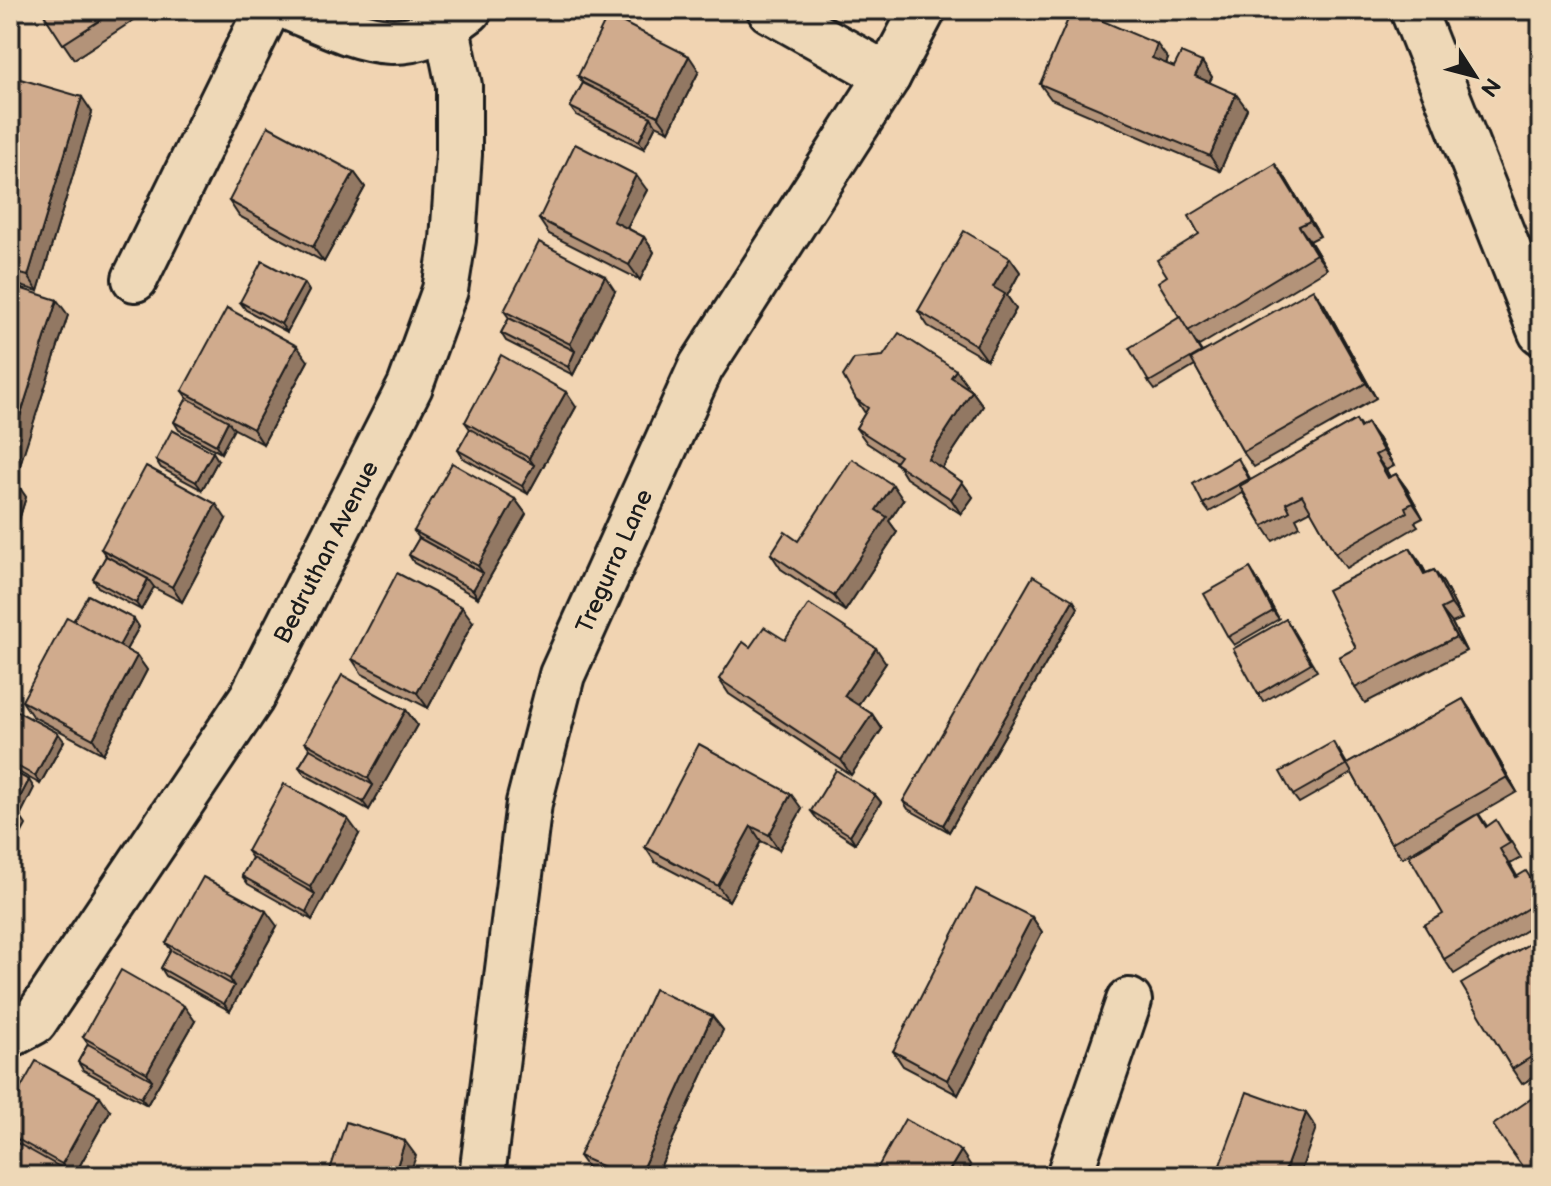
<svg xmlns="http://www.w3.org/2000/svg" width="1551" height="1186" viewBox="0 0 1551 1186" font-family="'Balsamiq Sans',sans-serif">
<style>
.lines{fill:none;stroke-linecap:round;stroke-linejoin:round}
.street-casing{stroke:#1c1c1c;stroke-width:50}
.secondary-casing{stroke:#1c1c1c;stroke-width:50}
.street{stroke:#eed8b7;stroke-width:44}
.secondary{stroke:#eed8b7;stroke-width:44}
.wall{fill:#b39379;stroke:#1c1c1c;stroke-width:2}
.shaded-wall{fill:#927863;stroke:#1c1c1c;stroke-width:2}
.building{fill:#d0ab8d;stroke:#1c1c1c;stroke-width:2}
.labels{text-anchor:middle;stroke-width:7;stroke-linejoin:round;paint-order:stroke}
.street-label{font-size:24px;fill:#1c1c1c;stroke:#eed8b7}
</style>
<rect width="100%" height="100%" fill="#f1d4b2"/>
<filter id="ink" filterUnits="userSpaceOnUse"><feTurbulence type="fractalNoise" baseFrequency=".0125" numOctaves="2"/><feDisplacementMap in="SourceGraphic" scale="16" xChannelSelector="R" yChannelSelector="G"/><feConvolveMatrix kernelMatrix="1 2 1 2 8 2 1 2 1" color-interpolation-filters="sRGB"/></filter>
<g filter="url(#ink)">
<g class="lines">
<g class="street-casing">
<g id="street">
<path d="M294 10C363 39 403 62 469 10"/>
<polyline points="770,10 888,76"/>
<polyline points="135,279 267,10"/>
<polyline points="10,1035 34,1022 252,697 410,386 445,290 453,240 459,154 459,86 447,28"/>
<polyline points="482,1176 529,803 562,675 701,367 888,76 923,10"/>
<polyline points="1069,1176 1129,1001"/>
</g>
</g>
<g class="secondary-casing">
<polyline id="secondary" points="1413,10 1541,332"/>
</g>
<use href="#street" class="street"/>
<use href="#secondary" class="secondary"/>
</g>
<g class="wall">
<polygon points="41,10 136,10 140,16 74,59"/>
<polygon points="1168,59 1166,64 1174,67 1202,62 1212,77 1209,82 1247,109 1220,171 1051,99 1040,84"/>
<polygon points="699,71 669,131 656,125 644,149 576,115 570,107 583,83 578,76"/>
<polygon points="10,76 92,112 38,291 10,283"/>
<polygon points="354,172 365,187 324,262 239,216 229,201"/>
<polygon points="1286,179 1320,236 1310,241 1327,269 1199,346 1196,343 1202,352 1324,304 1376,398 1254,467 1243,452 1195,366 1155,390 1149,382 1180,317 1167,276 1199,234"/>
<polygon points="647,190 627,228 644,237 654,252 640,280 549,234 539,219"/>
<polygon points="1010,258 1020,272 1007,296 1016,309 987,360 928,326 918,311"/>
<polygon points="304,283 309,291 287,332 246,310 240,302"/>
<polygon points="10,285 68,315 14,482 26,497 17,526 10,523"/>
<polygon points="615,291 573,375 506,341 501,333 509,318 504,311"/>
<polygon points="308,361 263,444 233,428 221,453 179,430 174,422 187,398 182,391"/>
<polygon points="956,370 967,385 966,387 972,391 983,406 942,468 962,482 973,497 961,514 906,478 896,462 867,443 856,428 865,413 856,399"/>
<polygon points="576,407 528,494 463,458 458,450 470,429 465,422"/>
<polygon points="1356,420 1361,427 1378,438 1394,466 1386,470 1390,477 1396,474 1407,489 1423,518 1415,522 1418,526 1346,568 1335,553 1311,510 1296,518 1300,526 1273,541 1263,526 1243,493 1209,512 1203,504 1243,466 1251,480"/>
<polygon points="156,460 218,460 202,490 161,468"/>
<polygon points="515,499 526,514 478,598 414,563 409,555 419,538 414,531"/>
<polygon points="903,500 889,521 897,532 845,611 781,569 771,554 798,541"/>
<polygon points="226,519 182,602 153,587 141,610 98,587 93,579 106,556 101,549"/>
<polygon points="1420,562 1426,573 1434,570 1444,584 1462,619 1452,623 1466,651 1365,703 1355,688 1356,648"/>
<polygon points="1255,576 1279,619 1234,645 1228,637"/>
<polygon points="1073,600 1078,608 949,832 908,809 903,801"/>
<polygon points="134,619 139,627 126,650 137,656 147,670 103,754 32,716 22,701 73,621"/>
<polygon points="1286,619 1317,671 1263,702 1258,694"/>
<polygon points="473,622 428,708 362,674 352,659"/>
<polygon points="785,640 886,663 858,705 872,714 882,729 851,775 729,694 719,679 750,647"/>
<polygon points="1463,699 1473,714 1517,792 1479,814 1487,826 1507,835 1521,858 1510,864 1517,876 1537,886 1541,893 1541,914 1540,914 1541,921 1454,974 1444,959 1443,914 1474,816 1402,858 1391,843 1352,773 1299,803 1293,795 1339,750 1347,764"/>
<polygon points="406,710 417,725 369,810 305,775 299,767 310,749 305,742"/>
<polygon points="10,720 64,741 40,784 10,767"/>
<polygon points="875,795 881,802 855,843 817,819 811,811"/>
<polygon points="802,809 779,850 761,841 729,901 655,862 645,847"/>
<polygon points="359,834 312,920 248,884 242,876 252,858 247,851"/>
<polygon points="1032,917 1042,932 958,1095 903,1066 893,1051"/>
<polygon points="277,926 230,1011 166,976 161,968 171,950 166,943"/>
<polygon points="1541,937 1541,1073 1522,1084 1512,1069"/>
<polygon points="712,1016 723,1030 656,1176 601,1176 590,1171 579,1156"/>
<polygon points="195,1021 147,1105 83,1070 78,1062 88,1044 83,1037"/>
<polygon points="10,1107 110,1111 74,1176 27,1176 10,1167"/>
</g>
<g class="shaded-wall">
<polygon points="1157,44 1168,59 1162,73 1152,58"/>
<polygon points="689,56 699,71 669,131 658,116"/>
<polygon points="1202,62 1212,77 1205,91 1195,76"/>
<polygon points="1236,94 1247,109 1220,171 1210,156"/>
<polygon points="82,97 92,112 38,291 28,276"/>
<polygon points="651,117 656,125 644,149 639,141"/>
<polygon points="1275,164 1286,179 1320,236 1310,221"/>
<polygon points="354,172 365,187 324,262 313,247"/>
<polygon points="636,175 647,190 623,236 613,221"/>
<polygon points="1299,226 1310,241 1327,269 1316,254"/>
<polygon points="644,237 654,252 640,280 629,265"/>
<polygon points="1010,258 1020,272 1007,296 1016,309 987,360 976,345 993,287"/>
<polygon points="605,276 615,291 573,375 568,367 575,351 570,344"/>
<polygon points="304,283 309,291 287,332 281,324"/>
<polygon points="1313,289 1324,304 1376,398 1366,383"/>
<polygon points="57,300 68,315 11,493 10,448"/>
<polygon points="297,346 308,361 263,444 253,429"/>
<polygon points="956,370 967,385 962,392 951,377"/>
<polygon points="972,391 983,406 938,474 928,459"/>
<polygon points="566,392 576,407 528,494 522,486 534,465 529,458"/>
<polygon points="228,421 234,429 221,453 216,445"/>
<polygon points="1367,423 1378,438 1394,466 1383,451"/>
<polygon points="213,452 218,460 202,490 196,482"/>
<polygon points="1375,455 1386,470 1399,493 1388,478"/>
<polygon points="1396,474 1407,489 1423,518 1413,503"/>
<polygon points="16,482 26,497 17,526 10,516 10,499"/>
<polygon points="962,482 973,497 961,514 951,499"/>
<polygon points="893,485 903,500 889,521 897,532 845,611 834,596 876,510"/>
<polygon points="515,499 526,514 478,598 473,590 483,573 478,566"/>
<polygon points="216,504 226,519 182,602 172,587"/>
<polygon points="1410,548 1420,562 1434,589 1424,574"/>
<polygon points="1250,568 1255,576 1279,619 1273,611"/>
<polygon points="1434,570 1444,584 1462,619 1451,604"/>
<polygon points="148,579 154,587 141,610 136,603"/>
<polygon points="1073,600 1078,608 949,832 943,825"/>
<polygon points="462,607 473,622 428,708 417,693"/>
<polygon points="1441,609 1452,623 1466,651 1456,637"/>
<polygon points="134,619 139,627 122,657 117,649"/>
<polygon points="876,648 886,663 854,711 844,696"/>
<polygon points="137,656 147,670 103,754 93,739"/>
<polygon points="1463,699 1473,714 1517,792 1507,777"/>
<polygon points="406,710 417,725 369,810 363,802 373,785 368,778"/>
<polygon points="872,714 882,729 851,775 841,760"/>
<polygon points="58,733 64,741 40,784 35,776"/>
<polygon points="29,780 34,788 20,816 26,825 10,855 10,821 12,812"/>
<polygon points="791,794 802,809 779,850 769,835"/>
<polygon points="875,795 881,802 855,843 850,835"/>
<polygon points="348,819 359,834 312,920 306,912 315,894 310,887"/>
<polygon points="751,826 761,841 729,901 718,886"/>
<polygon points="266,911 277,926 230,1011 224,1004 234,986 230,979"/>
<polygon points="1032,917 1042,932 958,1095 947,1080"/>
<polygon points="184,1006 195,1021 147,1105 141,1098 152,1080 147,1073"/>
<polygon points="712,1016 723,1030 656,1176 639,1176"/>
<polygon points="100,1096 110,1111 74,1176 70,1176 62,1164"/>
<polygon points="1306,1113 1316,1128 1299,1176 1283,1176"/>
<polygon points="405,1141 416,1156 409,1176 394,1176"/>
<polygon points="961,1151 971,1166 965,1176 946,1176"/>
</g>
<g class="building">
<polygon points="41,10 116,10 63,44"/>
<polygon points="1072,10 1077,10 1157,44 1152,58 1174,67 1181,53 1202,62 1195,76 1236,94 1210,156 1040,84"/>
<polygon points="608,15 689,56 658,116 578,76"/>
<polygon points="10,76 82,97 28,276 10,271"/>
<polygon points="583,83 651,117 639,141 570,107"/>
<polygon points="268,126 354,172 313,247 229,201"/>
<polygon points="575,144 636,175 613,221 644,237 629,265 539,219"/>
<polygon points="1275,164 1310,221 1299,226 1316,254 1188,331 1158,282 1167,276 1157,260 1199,234 1189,216"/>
<polygon points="964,231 1010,258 993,287 1005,294 976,345 918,311"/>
<polygon points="539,242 605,276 570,344 504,311"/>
<polygon points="262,261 304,283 281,324 240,302"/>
<polygon points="10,285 57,300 10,448"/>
<polygon points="1313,289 1366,383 1243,452 1191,359"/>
<polygon points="227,308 297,346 253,429 182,391"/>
<polygon points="1180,317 1201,352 1149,382 1129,348"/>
<polygon points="509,318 575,351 568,367 501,333"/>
<polygon points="899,333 956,370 951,377 972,391 928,459 962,482 951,499 895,463 900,456 856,428 868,408 856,399 843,376 854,359 883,356"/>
<polygon points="501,355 566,392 529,458 465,422"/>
<polygon points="187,398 228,421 216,445 174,422"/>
<polygon points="1356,420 1360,428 1367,423 1383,451 1375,455 1388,478 1396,474 1413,503 1405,507 1407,512 1335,553 1302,495 1286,503 1290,511 1263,526 1240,486"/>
<polygon points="470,429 534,465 522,486 458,450"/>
<polygon points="172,430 213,452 196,482 156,460"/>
<polygon points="1238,458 1249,479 1203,504 1193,484"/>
<polygon points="852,459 893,485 876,510 887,517 834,596 771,554 785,532 798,541"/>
<polygon points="452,463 515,499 478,566 414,531"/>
<polygon points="146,466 216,504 172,587 101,549"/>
<polygon points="10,481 16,482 10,499"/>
<polygon points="419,538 483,573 473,590 409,555"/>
<polygon points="1410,548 1424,574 1434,570 1451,604 1441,609 1456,637 1355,688 1339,657 1356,648 1327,590"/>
<polygon points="106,556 148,579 136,603 93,579"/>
<polygon points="1250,568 1273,611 1228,637 1204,594"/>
<polygon points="397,573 462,607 417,693 352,659"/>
<polygon points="1033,576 1073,600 943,825 903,801"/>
<polygon points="88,595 134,619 119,646 73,621"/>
<polygon points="809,604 876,648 844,696 872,714 841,760 719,679 743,642 750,647 764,627 785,640"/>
<polygon points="67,617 137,656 93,739 22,701"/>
<polygon points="1286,619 1311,663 1258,694 1233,649"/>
<polygon points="342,675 406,710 368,778 305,742"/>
<polygon points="1463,699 1507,777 1391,843 1347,764"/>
<polygon points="15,710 58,733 35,776 10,762 10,720"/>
<polygon points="1333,742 1346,765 1293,795 1280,772"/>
<polygon points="699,744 791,794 769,835 751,826 718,886 645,847"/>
<polygon points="310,749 373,785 363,802 299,767"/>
<polygon points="10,770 29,780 14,809 10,807"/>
<polygon points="836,770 875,795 850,835 811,811"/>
<polygon points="284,784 348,819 310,887 247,851"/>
<polygon points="10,807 16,810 10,821"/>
<polygon points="1478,814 1486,827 1496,820 1510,843 1500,849 1516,877 1526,871 1540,893 1529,899 1533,905 1444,959 1424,925 1443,914 1409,856"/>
<polygon points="252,858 315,894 306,912 242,876"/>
<polygon points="203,877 266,911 230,979 166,943"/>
<polygon points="976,889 1032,917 947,1080 893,1051"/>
<polygon points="1541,937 1541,1051 1512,1069 1461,984"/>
<polygon points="171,950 234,986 224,1004 161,968"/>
<polygon points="121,970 184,1006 147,1073 83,1037"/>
<polygon points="654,989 712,1016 639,1176 624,1176 579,1156"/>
<polygon points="88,1044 152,1080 141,1098 78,1062"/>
<polygon points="36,1061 100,1096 62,1164 10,1135 10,1107"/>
<polygon points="1247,1092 1306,1113 1283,1176 1216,1176"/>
<polygon points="1541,1092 1541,1176 1529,1176 1493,1125"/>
<polygon points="905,1119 961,1151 946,1176 873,1176"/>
<polygon points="346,1122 405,1141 394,1176 328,1176"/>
<polygon points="10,1139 67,1171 64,1176 35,1176 10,1162"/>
</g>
</g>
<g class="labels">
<g class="street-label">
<text transform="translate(326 552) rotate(-63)" y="8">Bedruthan Avenue</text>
<text transform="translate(614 561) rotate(-66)" y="8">Tregurra Lane</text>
</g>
</g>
<rect width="1551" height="1186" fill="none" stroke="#eed8b7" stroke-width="40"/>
<rect x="20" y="20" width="1511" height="1146" fill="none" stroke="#1c1c1c" stroke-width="3" filter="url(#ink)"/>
<g transform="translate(1475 76) rotate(126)" stroke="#eed8b7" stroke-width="6" paint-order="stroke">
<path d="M0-6L14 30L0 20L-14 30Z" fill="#1c1c1c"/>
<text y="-12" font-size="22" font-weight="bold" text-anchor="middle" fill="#1c1c1c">N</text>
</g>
</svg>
